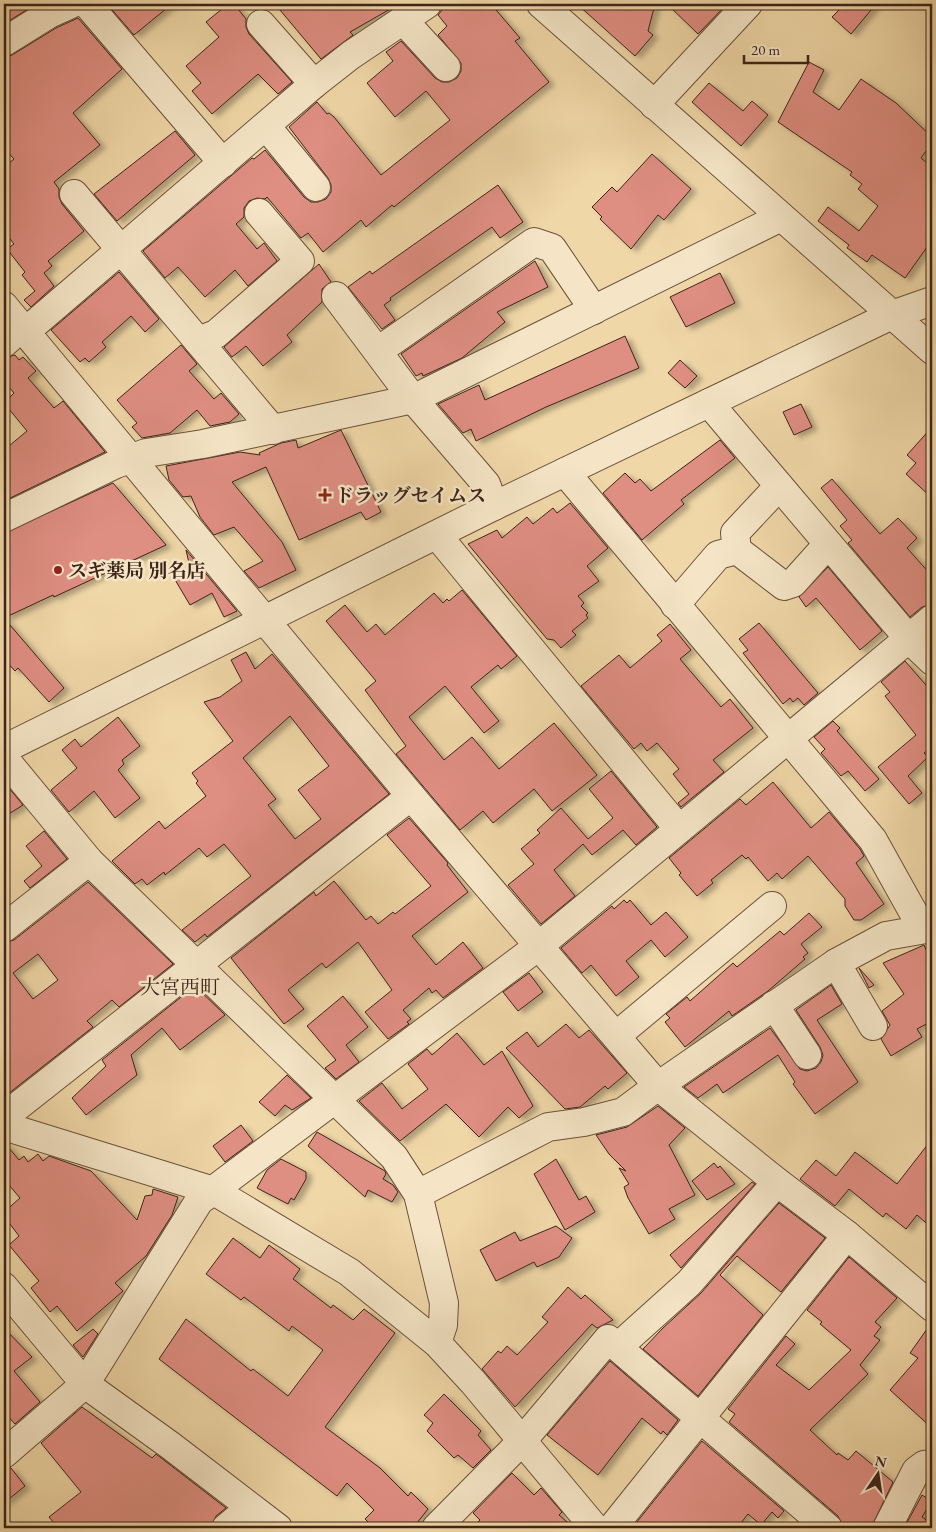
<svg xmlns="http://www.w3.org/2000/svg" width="936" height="1532" viewBox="0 0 936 1532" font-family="'EB Garamond','Noto Serif JP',serif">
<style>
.building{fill:#df8e82;stroke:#3d241a;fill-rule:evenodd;filter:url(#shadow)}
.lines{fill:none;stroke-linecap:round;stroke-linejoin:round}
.minor-casing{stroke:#6a513d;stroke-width:30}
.minor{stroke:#f5e5c6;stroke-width:28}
.poi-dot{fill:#8f2418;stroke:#f5e5c6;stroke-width:2}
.labels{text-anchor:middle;stroke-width:5;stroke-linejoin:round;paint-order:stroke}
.poi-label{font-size:19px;font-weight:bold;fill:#3d241a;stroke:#f5e5c6;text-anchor:start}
.neighbourhood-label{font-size:20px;fill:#3d241a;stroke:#f5e5c6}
</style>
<defs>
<filter id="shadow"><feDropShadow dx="5.5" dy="3" stdDeviation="2.5" flood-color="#0004"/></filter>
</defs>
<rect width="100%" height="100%" fill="#f0d7a7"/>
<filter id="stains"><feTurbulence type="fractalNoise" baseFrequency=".004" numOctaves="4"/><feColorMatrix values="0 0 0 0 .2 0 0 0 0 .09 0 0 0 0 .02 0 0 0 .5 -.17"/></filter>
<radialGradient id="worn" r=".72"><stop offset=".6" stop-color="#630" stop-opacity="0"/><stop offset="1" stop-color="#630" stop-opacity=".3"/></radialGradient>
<g class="building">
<polygon points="4,4 36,4 4,24"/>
<polygon points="107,4 172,4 134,35"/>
<polygon points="228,4 234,4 246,19 246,27 249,34 292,82 278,94 258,74 212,114 192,91 201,83 186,66 219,37 206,22"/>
<polygon points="275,4 399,4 350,32 353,35 321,59"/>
<polygon points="447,4 491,4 520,38 515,41 549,82 394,207 392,205 366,227 361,220 323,252 308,233 301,238 267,197 265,199 257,198 249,201 244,208 244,217 236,224 257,249 264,243 277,261 248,286 235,270 205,297 178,267 165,278 143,251 252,158 254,159 265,150 304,197 311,202 318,202 326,199 331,192 331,185 328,178 289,127 317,102 327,114 329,113 334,117 381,175 450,120 426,91 395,117 367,83 393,61 386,52 401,41 435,78 442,82 449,82 457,78 461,71 461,63 438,35 447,26 438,15"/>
<polygon points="577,4 655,4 648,31 653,35 635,56"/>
<polygon points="667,4 727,4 698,34"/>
<polygon points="845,4 876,4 851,34 832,17"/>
<polygon points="78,18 122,69 73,113 100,145 54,182 59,189 59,197 62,204 84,231 48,261 52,266 44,273 54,286 31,307 24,300 35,291 22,275 25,272 7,249 14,244 4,231 4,167 14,159 4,148 4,58 12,55 56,28"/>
<polygon points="809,62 824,70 813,92 839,110 861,79 896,103 932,137 932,143 921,158 932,167 932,240 905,278 872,255 867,262 847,248 849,245 818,221 828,207 859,231 878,206 858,189 862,184 850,175 852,172 778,122"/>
<polygon points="709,83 743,111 752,101 768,115 741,146 692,102"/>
<polygon points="175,131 195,155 117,221 94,194"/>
<polygon points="652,154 691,189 664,220 658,215 631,249 600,219 602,217 592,207 612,187 617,192"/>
<polygon points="498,185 523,222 500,238 492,227 390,298 391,300 384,305 395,320 382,329 348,287 370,271 372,274"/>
<polygon points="535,261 548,287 497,312 505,322 462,358 423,376 422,373 416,376 401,354"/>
<polygon points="319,264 331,282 322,289 322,302 287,335 292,342 263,366 246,346 232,357 224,347"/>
<polygon points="119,272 159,319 145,332 131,316 102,342 106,347 89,362 85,358 80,362 51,330"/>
<polygon points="720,273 735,303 686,327 670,297"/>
<polygon points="625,336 639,368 546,407 476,441 471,429 463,433 438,404 479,385 485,400"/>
<polygon points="181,345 197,364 189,371 214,399 221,393 239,414 230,422 210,426 197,410 170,433 142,438 132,427 137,423 117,400"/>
<polygon points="15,355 19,360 23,357 36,371 28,378 54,408 63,401 105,452 4,501 4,450 27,431 4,403 14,393 4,381 4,358"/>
<polygon points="680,360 697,376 685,388 668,373"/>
<polygon points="801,404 812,427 794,435 783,412"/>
<polygon points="932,427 932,498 906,474 916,463 907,455"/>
<polygon points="341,430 381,512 366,520 361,512 299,540 266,467 232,482 282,542 296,570 259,588 244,571 263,561 234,527 214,535 200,517 191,496 183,497 169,480 166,466 240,452 260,455 259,453 281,443 296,440 298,448"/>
<polygon points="720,440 735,458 681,500 684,504 642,540 603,493 625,473 635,483 640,479 651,491"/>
<polygon points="832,479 880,534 898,518 917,538 907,548 932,576 932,604 922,607 910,617 848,543 852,540 840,526 847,520 821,488"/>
<polygon points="113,483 166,545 54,597 53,595 4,618 4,533"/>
<polygon points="570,503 608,548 587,566 599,581 578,596 584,603 581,606 588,613 586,615 588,618 572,631 576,635 561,648 554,640 547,639 468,544 497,530 502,538 527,517 533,524 553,508 557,513"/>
<polygon points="186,550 237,611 224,617 212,593 190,605 174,578 187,569 192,576"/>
<polygon points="828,567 882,631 860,650 816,598 806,607 799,597"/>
<polygon points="462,590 517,656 501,669 498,665 471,687 499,721 484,733 445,686 409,717 444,760 472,737 499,769 554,723 597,775 552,811 534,789 493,823 483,811 460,830 396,754 406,746 365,690 376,681 326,621 345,605 367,632 376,624 385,635 434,593 443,603 447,599 449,601"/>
<polygon points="4,618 64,688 49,702 18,668 15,671 4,659"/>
<polygon points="759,623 818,693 804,705 798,698 793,702 790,698 783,704 743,653 748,650 739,639"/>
<polygon points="670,624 691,650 680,659 721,707 730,699 753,728 713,760 724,772 681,807 678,803 689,794 673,774 679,769 657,743 647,751 641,743 634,749 581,686 619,655 630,668 662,641 657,635"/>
<path d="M246 652 255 669 272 654 389 794 207 937 205 934 195 942 182 930 251 876 224 844 207 857 199 848 165 875 164 872 147 885 142 879 135 884 112 861 159 821 165 829 206 796 196 783 198 781 192 773 233 741 204 702 220 697 242 681 231 660ZM290 716 329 766 298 790 321 819 295 839 268 805 276 799 243 758Z"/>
<polygon points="905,661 932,692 932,754 928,750 924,753 928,757 908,776 922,793 909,804 878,767 916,735 885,696 890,692 881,682"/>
<polygon points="118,717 140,746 122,760 124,764 118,770 140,798 115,818 94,791 69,812 51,790 77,768 62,750 75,739 81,747"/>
<polygon points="833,721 840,728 837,731 879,779 865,791 848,771 841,776 821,753 825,749 814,737"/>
<polygon points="611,771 657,827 636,845 623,830 592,855 583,844 554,870 575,896 541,924 508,885 534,864 521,849 540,833 537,830 561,808 588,839 613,818 589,789"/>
<polygon points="4,782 23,805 4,817"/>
<polygon points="773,782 811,828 829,812 860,849 864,856 856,863 884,904 861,920 854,920 845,906 845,899 808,856 782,879 777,873 768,881 748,857 746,859 742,855 711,880 713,883 697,896 679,875 681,873 669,858 740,799 746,805"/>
<polygon points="409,818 448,863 447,865 468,892 412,936 436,965 463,942 483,968 443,998 436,990 432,993 429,988 403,1010 411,1019 407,1022 409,1024 388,1039 365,1012 392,990 358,942 326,968 322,963 288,990 304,1009 284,1024 231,958 314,892 316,896 334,881 366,920 371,916 378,924 393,912 395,914 431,886 387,835"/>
<polygon points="44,831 67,859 30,888 24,881 42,866 26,846"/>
<path d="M88 882 173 964 119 1007 112 1000 87 1021 93 1027 4 1097V943L14 940ZM38 954 58 980 33 999 13 973Z"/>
<polygon points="624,900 627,903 630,900 651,925 666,912 688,937 665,957 651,940 626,961 639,977 616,996 591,965 582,973 561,948 612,906 614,909"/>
<polygon points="809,913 822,927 801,944 808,953 803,957 805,959 768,991 732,1016 729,1011 685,1047 665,1022 670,1018 666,1014 687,997 690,1001 733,963 737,967 780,931 784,935"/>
<polygon points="924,945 932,963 932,1021 917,1029 922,1037 891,1056 881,1039 890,1025 882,1011 904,994 883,963"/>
<polygon points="859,968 874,985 869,988"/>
<polygon points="529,973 543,992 518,1011 503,992"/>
<polygon points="831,985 842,1004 817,1020 858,1082 815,1114 793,1084 795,1082 778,1055 723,1093 717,1084 698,1098 684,1087 770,1028 800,1069 807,1071 816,1068 821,1062 823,1055 820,1047 796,1010"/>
<polygon points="195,986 225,1015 180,1050 162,1028 131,1055 137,1075 86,1115 72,1098 106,1066 102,1060"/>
<polygon points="343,996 368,1027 346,1045 359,1062 336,1079 325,1068 336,1060 307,1026"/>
<polygon points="566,1024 579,1038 589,1030 627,1073 608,1089 605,1086 580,1107 565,1109 506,1048 527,1032 538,1047"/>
<polygon points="457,1033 484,1065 502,1051 533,1106 519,1118 508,1107 479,1137 446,1104 400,1141 359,1101 382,1083 402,1109 428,1089 408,1064 427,1049 432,1055"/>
<polygon points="287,1075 311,1098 292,1110 285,1105 275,1116 259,1102"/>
<polygon points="658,1106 685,1128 669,1145 695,1195 669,1209 675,1219 649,1234 628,1198 624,1187 629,1184 619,1168 626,1171 609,1154 596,1135 627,1127"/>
<polygon points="241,1125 253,1141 225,1162 213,1146"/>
<polygon points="317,1132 385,1171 386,1174 383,1179 393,1185 398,1192 392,1202 368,1190 365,1197 308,1146"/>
<polygon points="932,1139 932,1228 917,1215 906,1229 886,1213 883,1217 849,1189 835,1206 800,1179 816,1160 836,1176 855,1152 897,1184"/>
<polygon points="4,1142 19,1160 24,1156 28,1162 38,1154 43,1161 49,1156 91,1171 137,1220 145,1196 152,1195 153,1189 178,1197 172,1215 146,1256 115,1283 123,1291 77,1331 57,1306 50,1312 31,1288 39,1281 9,1245 19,1236 4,1216 4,1212 20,1198 4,1179"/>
<polygon points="281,1159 306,1172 306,1179 294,1200 291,1198 288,1204 257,1188 267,1170"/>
<polygon points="556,1159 579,1200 586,1196 595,1212 565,1230 534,1174"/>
<polygon points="714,1163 718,1168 720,1166 735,1184 707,1200 692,1181"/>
<polygon points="752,1182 755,1184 681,1268 670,1255"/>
<polygon points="779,1203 825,1238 781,1292 737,1256 720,1275 763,1315 698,1396 643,1349 662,1329 701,1293"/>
<polygon points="556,1226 572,1238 559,1257 537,1267 534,1262 496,1281 480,1250 515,1232 520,1241"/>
<polygon points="233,1238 260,1258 269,1245 300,1269 293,1279 331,1308 333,1305 353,1320 364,1309 395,1333 325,1427 380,1468 408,1496 411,1492 428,1509 413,1528 374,1528 365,1519 374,1510 347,1483 337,1496 159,1359 186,1319 251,1371 253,1369 288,1396 323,1350 292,1326 289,1331 244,1297 241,1300 206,1274"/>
<polygon points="849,1257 897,1298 875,1322 881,1327 874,1336 880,1340 860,1365 868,1374 810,1430 837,1455 838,1453 848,1460 856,1451 893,1482 871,1528 843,1528 838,1516 729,1422 735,1414 728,1409 786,1336 795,1344 776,1365 809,1390 851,1350 820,1324 822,1322 807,1310"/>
<polygon points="568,1287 581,1299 585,1295 613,1320 597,1328 592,1324 515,1407 482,1369 498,1351 501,1353 507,1346 517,1355 548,1322 542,1317"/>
<polygon points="932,1322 932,1428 890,1390 918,1358 910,1353"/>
<polygon points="4,1328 32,1357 14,1371 40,1402 15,1424 4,1412"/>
<polygon points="93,1329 98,1334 83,1357 73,1345"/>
<polygon points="610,1361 678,1420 667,1435 663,1431 661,1434 642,1418 598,1475 547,1435"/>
<polygon points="444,1394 481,1431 478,1435 491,1450 473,1468 458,1455 454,1458 427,1431 433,1423 424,1415"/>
<polygon points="82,1407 152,1458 156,1454 226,1508 216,1516 211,1528 58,1528 49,1517 81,1492 41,1443"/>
<polygon points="702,1441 784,1511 778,1518 772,1512 761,1525 748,1514 737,1528 722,1528 713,1522 708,1528 632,1528"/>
<polygon points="11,1468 25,1486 4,1503 4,1469"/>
<polygon points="512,1473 534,1495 541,1488 562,1512 559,1515 574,1528 472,1528 480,1520 473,1513"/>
<polygon points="922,1495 932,1501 922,1517 932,1524 932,1528 904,1528"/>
</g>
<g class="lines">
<g class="minor-casing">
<g id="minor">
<polyline points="87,4 223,163"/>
<polyline points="541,4 932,350"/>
<polyline points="403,20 446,67"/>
<polyline points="261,24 314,84"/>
<polyline points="4,42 49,14 71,4"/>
<polyline points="654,105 748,4"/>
<polyline points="266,126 316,187"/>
<polyline points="74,194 273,430"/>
<polyline points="336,296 413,399 486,484 494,506"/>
<polyline points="4,306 411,796 658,1086 777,1182 847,1235 932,1307"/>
<polyline points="25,332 314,84 351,55 427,4"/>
<polyline points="198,341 216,334 300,261 259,213"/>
<polyline points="4,343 21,328"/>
<polyline points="378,351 534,242 552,248 594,310"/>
<polyline points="709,403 909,639 932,661"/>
<polyline points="565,472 873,840 922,928"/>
<polyline points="4,518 116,464 146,453 203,444 413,399 781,217"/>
<polyline points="437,535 679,829"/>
<polyline points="737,550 735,533 779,486"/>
<polyline points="675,605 718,555 737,550 784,586 793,583 828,544"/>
<polyline points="4,749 494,506 892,315 932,301"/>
<polyline points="4,758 89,861 394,1157 418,1194 444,1303 443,1325 437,1343"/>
<polyline points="4,928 89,861"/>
<polyline points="836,963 873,1026"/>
<polyline points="774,1005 807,1055"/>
<polyline points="616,1036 772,906"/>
<polyline points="4,1117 411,796"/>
<polyline points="4,1126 214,1191 349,1272 437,1343 473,1382 595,1528"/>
<polyline points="418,1194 548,1127 584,1122 623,1112 658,1086 836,963 886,936 932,928"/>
<polyline points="4,1287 85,1384 171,1446 278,1528"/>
<polyline points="619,1346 689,1283 777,1182"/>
<polyline points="4,1454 85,1384 199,1201 540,945 932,619"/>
<polyline points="226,1528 250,1508"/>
<polyline points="436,1528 522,1441 608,1339 828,1528"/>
<polyline points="612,1528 847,1235"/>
<polyline points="887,1528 916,1471 924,1465 932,1464"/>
</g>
</g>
<use href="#minor" class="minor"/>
</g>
<g class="poi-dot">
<path d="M322.5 487.5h5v5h5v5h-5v5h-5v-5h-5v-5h5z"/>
<circle cx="58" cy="570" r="5"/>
</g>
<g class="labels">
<g class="poi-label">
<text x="335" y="502">ドラッグセイムス</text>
<text x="68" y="577">スギ薬局 別名店</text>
</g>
<g class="neighbourhood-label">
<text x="180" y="994">大宮西町</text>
</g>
</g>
<rect width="936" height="1532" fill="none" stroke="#f0d7a7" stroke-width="20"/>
<rect x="5" y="5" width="926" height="1522" fill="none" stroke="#3d241a" stroke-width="2.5"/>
<rect x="10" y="10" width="916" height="1512" fill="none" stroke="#3d241a"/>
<g transform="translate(878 1474) rotate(13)" stroke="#f5e5c6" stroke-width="4" paint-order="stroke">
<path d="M0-4L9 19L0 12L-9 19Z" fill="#3d241a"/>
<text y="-8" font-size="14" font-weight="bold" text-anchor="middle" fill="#3d241a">N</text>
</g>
<path d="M744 55v8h64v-8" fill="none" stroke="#3d241a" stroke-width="2.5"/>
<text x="751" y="55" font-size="15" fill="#3d241a" stroke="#f5e5c6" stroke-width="4" paint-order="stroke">20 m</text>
<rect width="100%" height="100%" filter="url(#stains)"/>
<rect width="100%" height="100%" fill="url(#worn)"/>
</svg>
